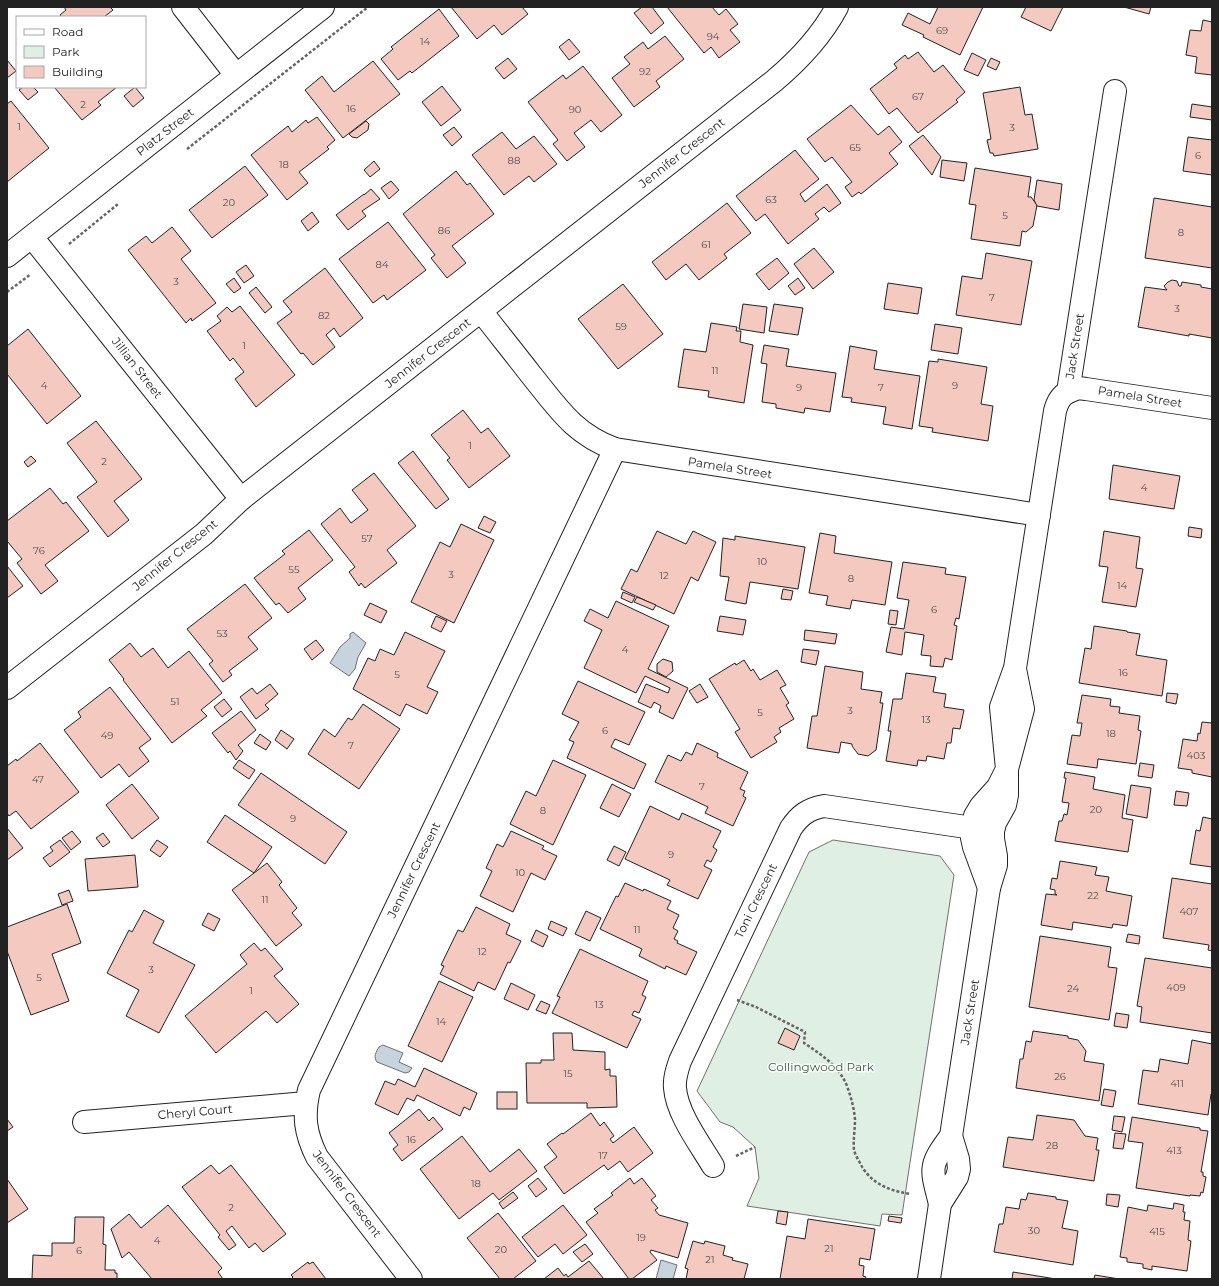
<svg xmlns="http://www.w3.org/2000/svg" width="1219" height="1286" viewBox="0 0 1219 1286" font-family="Montserrat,sans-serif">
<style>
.green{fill:#e0efe3;stroke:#6f6f6f}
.water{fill:#c7d3dd;stroke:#6f6f6f}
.building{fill:#f3c9c0;stroke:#222}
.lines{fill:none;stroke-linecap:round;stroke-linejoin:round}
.minor-casing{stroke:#222;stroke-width:24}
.tertiary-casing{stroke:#222;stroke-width:24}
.path{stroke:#646464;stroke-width:2.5;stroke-dasharray:3 2;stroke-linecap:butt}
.minor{stroke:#fff;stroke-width:22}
.tertiary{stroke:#fff;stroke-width:22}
.labels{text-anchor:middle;stroke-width:3;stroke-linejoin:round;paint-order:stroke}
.number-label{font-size:10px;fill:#564c4a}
.street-label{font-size:12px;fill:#222;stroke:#fff}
.park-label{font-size:12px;fill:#2f5e38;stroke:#fff}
</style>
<rect width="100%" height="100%" fill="#fff"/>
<polygon class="green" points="833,840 940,856 954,875 902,1215 882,1214 880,1226 747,1206 759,1178 755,1147 733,1127 720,1122 697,1091 809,852"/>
<g class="water">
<polygon points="353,632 366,643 358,657 355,669 349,676 330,663 340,647 350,638 350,634"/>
<path d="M383 1045 403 1053 399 1062 412 1068 409 1072 405 1073 377 1062C373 1057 376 1052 379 1047Z"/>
<polygon points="661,1260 677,1265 673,1279 656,1279"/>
</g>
<g class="building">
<polygon points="64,7 110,7 113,10 104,17 62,17 60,15 66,10"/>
<polygon points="451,7 522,7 528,14 502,35 494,25 477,39"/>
<polygon points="642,7 652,7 664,23 651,34 634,13"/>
<polygon points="667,7 712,7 719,15 726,9 738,24 730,30 740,42 719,58 711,47 704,53"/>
<polygon points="938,7 983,7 960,55 923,37 924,35 902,25 908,13 930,24"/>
<polygon points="1026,7 1063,7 1051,31 1021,17"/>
<polygon points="1124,7 1151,7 1149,14"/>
<polygon points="439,9 459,36 412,73 410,71 398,80 381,59 393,49 391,47"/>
<polygon points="1203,20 1212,22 1212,75 1195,73 1197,57 1186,55 1190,30 1201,31"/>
<polygon points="665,36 684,59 656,81 660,87 634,107 612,78 630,64 624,57 643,42 648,49"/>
<polygon points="569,39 580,52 569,60 559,47"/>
<polygon points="918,52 934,72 943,65 965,92 956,100 958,102 918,133 897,108 889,114 870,89 897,68 894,64 905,55 908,59"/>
<polygon points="972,53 986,60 978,76 964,70"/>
<polygon points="508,58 517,69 504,79 495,68"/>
<polygon points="991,58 1000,62 996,70 987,66"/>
<polygon points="7,60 16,71 7,78"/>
<polygon points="373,61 400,94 343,138 305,90 322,76 334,92"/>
<polygon points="583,66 622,115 601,132 591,120 574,133 585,147 567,161 553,144 558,140 528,102 563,75 566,79"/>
<polygon points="442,86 461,110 441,126 422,102"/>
<polygon points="23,87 33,87 38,92 28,100 19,90"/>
<polygon points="54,87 117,87 98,102 101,105 82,120"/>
<polygon points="135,87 144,98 133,107 124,96"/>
<polygon points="1020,87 1025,115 1032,114 1038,149 994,156 993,153 990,153 987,140 991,139 983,93"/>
<polygon points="11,101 49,148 7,182 7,104"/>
<polygon points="1192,104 1212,107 1212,120 1190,117"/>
<polygon points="851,105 878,135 889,126 902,142 889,153 898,164 861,194 859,192 852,197 845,187 852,182 832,157 825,162 807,139"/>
<polygon points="317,117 335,140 327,147 329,149 299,172 308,183 287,200 251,155 288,126 292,132 306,120 308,123"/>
<polygon points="366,121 369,124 368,130 357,138 352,137 349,134"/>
<polygon points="454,127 462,137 452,146 443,135"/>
<polygon points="502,132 516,149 534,136 557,164 534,182 529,176 504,195 472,155"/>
<polygon points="923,135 941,157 932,175 909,146"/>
<polygon points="1188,137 1212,140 1212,175 1183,171"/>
<polygon points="795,150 819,179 800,194 805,202 827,184 841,203 829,212 824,207 815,214 819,219 788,244 765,214 756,221 736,196"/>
<polygon points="942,160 967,163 964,181 940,177"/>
<polygon points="374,161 380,169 370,177 364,170"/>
<polygon points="245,166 268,195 212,238 189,210"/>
<polygon points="975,168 1031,177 1028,197 1031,197 1037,205 1033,226 1026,232 1022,231 1020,246 971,239 976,205 969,204"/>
<polygon points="456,171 467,185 470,183 494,214 452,246 466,263 447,278 431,258 435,255 403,214"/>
<polygon points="1037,180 1062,184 1059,210 1037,206 1034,200"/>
<polygon points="391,181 399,190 389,199 381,188"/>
<polygon points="371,189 380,199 362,211 366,216 348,230 336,215 364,194 364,195"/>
<polygon points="1154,198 1212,207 1212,268 1145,258"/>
<polygon points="727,203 751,233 724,254 727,258 699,280 686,264 666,280 652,262"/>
<polygon points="312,212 319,222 308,231 301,221"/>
<polygon points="388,222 426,270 387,300 384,295 373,303 339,259"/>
<polygon points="172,227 191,251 181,259 216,303 192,321 191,318 186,323 128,250 146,236 152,243"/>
<polygon points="814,248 834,272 813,289 794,264"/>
<polygon points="986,253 1032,261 1021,325 956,315 962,276 982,279"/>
<polygon points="777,258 789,273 769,290 756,274"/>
<polygon points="246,265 254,276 244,283 236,272"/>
<polygon points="325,268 363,318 340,337 334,328 326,335 335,347 313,365 303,353 301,354 277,323 292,312 283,301"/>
<polygon points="234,278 241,288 234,293 226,284"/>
<polygon points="798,278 805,288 795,295 788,286"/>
<polygon points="1172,280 1177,281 1179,286 1181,286 1182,282 1201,285 1201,287 1212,289 1212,338 1189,334 1189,336 1138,327 1145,287 1167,290 1164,286 1168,282"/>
<polygon points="888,283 922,288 918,314 884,309"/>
<polygon points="623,284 663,334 618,369 578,319"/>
<polygon points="256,287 272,307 265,313 249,293"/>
<polygon points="743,304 767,307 764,333 739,329"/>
<polygon points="774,304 803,308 798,335 769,331"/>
<polygon points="240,306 295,375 256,407 235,379 244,372 233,358 230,361 207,331 221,321 217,316 227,307 232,312"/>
<polygon points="711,323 737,327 736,331 741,331 740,342 753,345 744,403 708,397 709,391 678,387 684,349 706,352"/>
<polygon points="935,324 962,328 958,354 931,350"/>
<polygon points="28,329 81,396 47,424 7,374 7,346"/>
<polygon points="764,345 789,349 786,366 836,373 830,412 805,408 804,413 776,408 776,404 762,402 767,364 761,363"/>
<polygon points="850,346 877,351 874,369 920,376 912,429 883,424 886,407 851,402 852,398 842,397"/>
<polygon points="938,359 987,367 981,404 993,406 988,441 932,432 933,428 919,426 929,361 938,362"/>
<polygon points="463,410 481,433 488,428 510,456 469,488 447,460 450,458 431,435"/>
<polygon points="96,421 142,479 114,501 129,520 108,537 77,497 97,482 67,443"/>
<polygon points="413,451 449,499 436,509 398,463"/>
<polygon points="31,456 36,461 28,467 24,462"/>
<polygon points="1113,465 1180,476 1174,509 1109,499"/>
<polygon points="374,473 416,526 387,550 397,563 365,588 361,583 359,586 349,572 355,567 321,524 340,508 351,523 368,510 352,490"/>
<polygon points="50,488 63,504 66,502 89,531 45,565 58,581 41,594 17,563 22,559 7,541 7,521"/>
<polygon points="484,516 496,522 490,533 478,528"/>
<polygon points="461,524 494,540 454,623 411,602 440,542 450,547"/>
<polygon points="1189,527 1202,529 1201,538 1188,536"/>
<polygon points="309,530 333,560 298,588 306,599 288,613 279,603 276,605 254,578 285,554 282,551"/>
<polygon points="657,531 686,544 693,531 716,542 698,581 691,577 674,614 621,589 631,569 637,572"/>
<polygon points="1104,531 1140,537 1136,568 1143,569 1136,607 1102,602 1108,567 1099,566"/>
<polygon points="820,533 836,536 834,553 892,562 885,605 852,600 850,609 826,605 828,596 809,593"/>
<polygon points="735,536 805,547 798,589 750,582 746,604 725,600 729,577 720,576 723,538 735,540"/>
<polygon points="903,562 946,568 945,574 966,577 959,619 956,618 954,625 957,626 952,660 945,658 943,667 930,666 931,656 921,655 924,635 905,632 902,655 886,652 891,627 904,629 909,600 897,598"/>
<polygon points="7,566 23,586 7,598"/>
<polygon points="245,584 272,618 248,637 258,649 229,671 232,675 223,682 209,664 213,661 187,629"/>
<polygon points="783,589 793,591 791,600 781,599"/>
<polygon points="623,592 635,597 632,603 621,598"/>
<polygon points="637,597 656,605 653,610 634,602"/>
<polygon points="616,601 669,626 648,669 688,688 673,719 659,712 661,706 654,702 651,708 638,702 646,684 668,693 670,688 645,676 636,693 584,668 602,630 584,621 590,609 608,618"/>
<polygon points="370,603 387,611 381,623 364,615"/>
<polygon points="890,610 898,611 896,625 888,624"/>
<polygon points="436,616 447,621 441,632 431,627"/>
<polygon points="720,616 746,620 743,635 717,631"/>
<polygon points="1094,626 1127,631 1127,632 1140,634 1136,655 1167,660 1162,696 1079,683 1085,648 1091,649"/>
<polygon points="805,630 837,634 835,644 804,640"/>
<polygon points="405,632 445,651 427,687 438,692 427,714 406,704 400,716 353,689 368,658 375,661 380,649 394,655"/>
<polygon points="316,640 324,650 312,660 304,649"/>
<polygon points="130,643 141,657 153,648 168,668 189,651 222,693 201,710 207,716 172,743 123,680 124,679 109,660"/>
<polygon points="803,649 819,651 816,665 801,662"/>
<polygon points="663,659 672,662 673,671 666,677 657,672 657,664"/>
<polygon points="744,660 751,671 753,669 760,680 777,670 786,685 780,688 789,703 786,705 794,719 779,728 781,732 774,737 777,742 751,758 735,732 740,729 709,679 735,663 736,665"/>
<polygon points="825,666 863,672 861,689 882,692 880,703 883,703 876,750 868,756 858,754 852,746 852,744 841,742 839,753 807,748 812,716 817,716"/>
<polygon points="906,673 936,677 933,692 946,694 944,707 964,710 960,729 953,728 951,743 947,743 944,759 927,756 926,761 918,760 917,766 886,761 891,731 888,731 893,699 902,699"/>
<polygon points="578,681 645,712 629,745 615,739 611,747 646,764 634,789 567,758 574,742 569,740 579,722 562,714"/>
<polygon points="270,684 278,694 265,705 269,709 256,719 240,697 252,688 257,694"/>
<polygon points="700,684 708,697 697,703 689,691"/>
<polygon points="110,687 151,739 139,748 149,761 129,777 119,764 101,778 64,730 81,717 78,712"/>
<polygon points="1167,693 1178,694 1176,704 1166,702"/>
<polygon points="1082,695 1111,699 1110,706 1120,707 1119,713 1140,716 1138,730 1141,731 1136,764 1098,759 1097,768 1067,764 1072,735 1080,736 1082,723 1077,723"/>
<polygon points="224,699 232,709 222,717 214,707"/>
<polygon points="363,704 400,729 359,789 308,754 324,729 335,737 348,718 352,720"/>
<polygon points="241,711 256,730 238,745 243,751 236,760 230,751 228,753 212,733"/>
<polygon points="1202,722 1212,723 1212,777 1192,773 1192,770 1178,768 1183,739 1197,741 1198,733 1200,734"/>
<polygon points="281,730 294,739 287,749 275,740"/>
<polygon points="260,734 271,742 266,750 254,743"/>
<polygon points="40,743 79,792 31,829 16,811 9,816 7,813 7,766 16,759 17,761"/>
<polygon points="697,743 718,753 717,757 748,772 740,789 745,791 743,796 746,798 733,826 705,813 708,807 655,782 668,755 681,761 686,752 692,755"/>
<polygon points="239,760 255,770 249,779 233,768"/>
<polygon points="553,760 586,775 553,845 510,824 526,791 536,796"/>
<polygon points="1140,763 1154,765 1152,778 1138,776"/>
<polygon points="1065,772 1095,777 1093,789 1125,795 1122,818 1133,820 1128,852 1055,841 1059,821 1062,821 1064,814 1067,815 1069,803 1062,802 1066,778 1064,778"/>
<polygon points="261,773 347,832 325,864 238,805"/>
<polygon points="132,784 159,818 132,839 106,805"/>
<polygon points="612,784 631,794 619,817 600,808"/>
<polygon points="1131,785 1151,788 1147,818 1126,814"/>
<polygon points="1176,791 1189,793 1187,806 1174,805"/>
<polygon points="650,806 679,820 682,813 721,831 713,847 717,850 711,862 707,860 704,866 712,870 698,899 667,885 670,880 625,859"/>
<polygon points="225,815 272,847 254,873 207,842"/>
<polygon points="1203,817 1212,819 1212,867 1190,864 1196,830 1200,831"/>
<polygon points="7,828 23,848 7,860"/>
<polygon points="72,831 81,842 71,850 62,838"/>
<polygon points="511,831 544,846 542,849 557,856 545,880 531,873 513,912 480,896 492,871 486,868 497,844 503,847"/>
<polygon points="103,833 110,842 103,847 96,838"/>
<polygon points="60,840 70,852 50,867 43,858 53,851 50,847"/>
<polygon points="157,840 168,847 160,857 150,850"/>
<polygon points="614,846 626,852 619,866 607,860"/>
<polygon points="135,855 138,887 88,891 85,859"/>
<polygon points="1060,861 1097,867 1095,875 1109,877 1106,891 1132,896 1127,926 1113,924 1112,928 1073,922 1072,930 1041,925 1046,894 1057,895 1055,894 1055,890 1050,889 1052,878 1057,879"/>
<polygon points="267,863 282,882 279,885 297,908 292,913 302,925 276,946 232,890"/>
<polygon points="1172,878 1212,884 1212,951 1208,950 1209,945 1163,938"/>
<polygon points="625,883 643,891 644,889 671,901 667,909 679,915 673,928 678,931 674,939 678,941 677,943 697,952 686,975 666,966 665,969 639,956 642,949 600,929 616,896 618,897"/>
<polygon points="69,890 73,901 62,905 58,894"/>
<polygon points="67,904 81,943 52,954 69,1001 31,1015 7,951 7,927"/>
<polygon points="476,907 510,924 506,934 521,941 510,963 508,962 495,990 478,982 474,991 440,974 444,966 441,965 458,930 463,932"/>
<polygon points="144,910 164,921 153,943 195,965 159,1033 126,1016 139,990 107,973 129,930 132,932"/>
<polygon points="586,911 601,918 590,941 575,934"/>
<polygon points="208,913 220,919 214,931 202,925"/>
<polygon points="551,921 567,928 563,936 548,929"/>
<polygon points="536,930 548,936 543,947 531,941"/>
<polygon points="1128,934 1140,936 1139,944 1126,942"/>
<polygon points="1040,936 1111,947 1108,967 1117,968 1109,1020 1029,1007"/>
<polygon points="254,943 261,951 265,948 283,969 274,976 299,1004 277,1023 266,1011 216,1053 185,1016 247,964 240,955"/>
<polygon points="580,949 648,981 642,995 646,997 639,1013 634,1011 632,1015 641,1019 627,1048 552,1013 560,997 557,996"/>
<polygon points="1145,958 1212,968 1212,1033 1140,1022 1142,1007 1137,1006"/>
<polygon points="439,981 473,997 442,1062 408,1046"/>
<polygon points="511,983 535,995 528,1010 504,999"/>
<polygon points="541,1001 550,1005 546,1014 536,1010"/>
<polygon points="1116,1013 1129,1015 1127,1028 1114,1026"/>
<polygon points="785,1028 800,1036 794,1050 778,1043"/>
<polygon points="1033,1031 1068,1036 1068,1038 1078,1040 1086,1051 1084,1061 1104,1064 1099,1101 1016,1088 1020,1059 1023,1059 1026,1041 1031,1042"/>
<polygon points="553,1033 572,1033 573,1050 605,1052 605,1070 610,1069 610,1076 616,1076 617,1107 587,1108 587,1103 527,1103 526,1063 541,1063 541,1060 554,1060"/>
<polygon points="1192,1040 1212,1044 1212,1094 1211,1094 1208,1115 1138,1104 1143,1070 1158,1072 1160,1059 1188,1064"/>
<polygon points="424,1068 477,1093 470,1110 464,1107 460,1116 417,1095 414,1101 407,1098 398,1115 375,1104 385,1081 395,1085 398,1079 415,1087"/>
<polygon points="1104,1089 1116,1091 1113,1107 1101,1105"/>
<rect x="497" y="1092" width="20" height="17"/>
<polygon points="419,1109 429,1121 433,1117 443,1129 402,1161 393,1149 398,1145 389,1133"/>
<polygon points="591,1113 600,1126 604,1122 614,1136 610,1139 613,1143 634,1127 653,1153 628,1172 620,1161 608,1170 604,1165 564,1194 544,1167 557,1157 547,1144 562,1133 563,1134"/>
<polygon points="1037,1115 1074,1120 1085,1136 1098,1138 1096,1150 1099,1150 1094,1181 1003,1167 1008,1137 1033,1140"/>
<polygon points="1114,1116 1125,1117 1122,1132 1112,1130"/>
<polygon points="1132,1117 1200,1128 1200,1130 1208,1131 1201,1172 1203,1172 1203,1176 1206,1177 1203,1193 1201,1192 1200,1196 1190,1195 1190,1196 1136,1188 1143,1143 1128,1141"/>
<polygon points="7,1119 13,1127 7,1131"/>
<polygon points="1115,1133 1126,1134 1123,1149 1113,1148"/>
<polygon points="462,1136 490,1172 519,1149 537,1171 499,1200 493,1193 459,1219 420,1169"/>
<polygon points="211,1165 219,1174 231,1165 286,1234 263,1252 255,1243 249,1248 232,1226 226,1231 236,1245 229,1250 218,1237 220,1235 182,1187"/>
<polygon points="538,1178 547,1189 536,1197 528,1186"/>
<polygon points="630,1178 634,1184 642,1178 656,1196 651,1200 658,1208 655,1210 659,1215 688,1223 678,1258 651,1250 650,1252 657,1260 632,1279 629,1279 586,1222 598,1213 594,1209 613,1195 611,1193"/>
<polygon points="7,1179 28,1209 7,1223"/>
<polygon points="513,1192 518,1198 503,1209 499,1203"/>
<polygon points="1028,1193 1056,1197 1056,1199 1068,1201 1062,1228 1078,1231 1073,1265 994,1252 999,1224 1003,1224 1006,1207 1019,1209 1021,1199 1026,1200"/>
<polygon points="1107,1194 1120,1195 1118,1207 1106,1205"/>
<polygon points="1174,1203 1184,1205 1183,1212 1185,1212 1184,1220 1190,1221 1188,1240 1191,1241 1187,1271 1152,1266 1152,1270 1143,1268 1143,1264 1127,1262 1127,1258 1120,1257 1128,1207 1147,1211 1148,1205 1173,1209"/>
<polygon points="168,1205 222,1268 218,1272 223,1279 152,1279 129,1252 122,1258 111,1229 129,1214 141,1228"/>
<polygon points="563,1205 587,1235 563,1254 555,1244 538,1257 522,1237"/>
<polygon points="778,1211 788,1212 786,1225 776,1223"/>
<polygon points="498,1213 536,1261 513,1279 500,1279 467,1238"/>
<polygon points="889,1216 902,1218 901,1223 888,1221"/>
<polygon points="75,1217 104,1217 103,1244 106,1245 105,1270 115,1270 115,1273 117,1273 117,1279 32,1279 33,1255 52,1256 52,1243 74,1243"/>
<polygon points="808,1219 875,1229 870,1260 860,1258 859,1265 864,1266 863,1276 866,1277 865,1279 780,1279 787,1236 805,1239"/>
<polygon points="693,1241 704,1244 705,1241 725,1246 723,1255 733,1258 732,1260 748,1264 744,1279 686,1279 688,1269 685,1268"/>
<polygon points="585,1244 593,1254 582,1262 573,1252"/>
<polygon points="589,1261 604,1279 544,1279 558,1268 564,1276 566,1274 568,1277"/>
<polygon points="308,1262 309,1264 313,1262 326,1279 291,1279 293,1277 291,1275"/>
<polygon points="1013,1272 1056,1279 1012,1279"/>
<polygon points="1095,1275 1119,1279 1094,1279"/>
</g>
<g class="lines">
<g class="minor-casing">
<g id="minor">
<polyline points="183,7 236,75"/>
<polyline points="32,237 241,499"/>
<path d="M481 311C498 333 515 354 532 376 558 408 574 434 615 449L1039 515"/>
<polyline points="1068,392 1078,388 1086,389 1212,408"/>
<path d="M7 688 204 534 241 499 774 81C799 60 821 37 837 7"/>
<path d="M989 888 974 847 972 838V828L975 816 981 806 998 787 1007 769 1001 707 1015 668 1055 411C1057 403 1060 396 1068 392L1115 91"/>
<polyline points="84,1122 306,1103"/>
<path d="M713 1166C700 1144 677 1114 675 1088 674 1079 677 1070 680 1061L791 828C800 815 808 809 824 806L993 831"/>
<path d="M940 1204C931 1168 928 1167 951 1136L989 888 996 865V856L993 839V831L995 823 1005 805 1007 795V769L1023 709 1015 669"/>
<path d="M411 1279 317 1157C305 1133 303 1116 309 1090L615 449"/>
<polyline points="929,1279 940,1204 957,1177 959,1169 958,1159 951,1136"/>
</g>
</g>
<g class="tertiary-casing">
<polyline id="tertiary" points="7,256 323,7"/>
</g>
<g class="path">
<polyline points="187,149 368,7"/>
<polyline points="69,244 118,204"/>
<polyline points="7,292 31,274"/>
<path d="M737 1000 756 1007 805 1032 804 1043C822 1055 839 1066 847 1086 851 1097 854 1108 855 1119 855 1130 853 1140 854 1150 855 1154 857 1158 859 1161 869 1183 889 1191 911 1194"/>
<polyline points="736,1156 755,1147"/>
</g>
<use href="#minor" class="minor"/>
<use href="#tertiary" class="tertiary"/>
</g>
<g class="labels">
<g class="number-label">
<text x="942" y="34">69</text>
<text x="713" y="40">94</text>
<text x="425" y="45">14</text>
<text x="645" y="75">92</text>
<text x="918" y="100">67</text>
<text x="83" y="108">2</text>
<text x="351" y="112">16</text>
<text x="575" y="113">90</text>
<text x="19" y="130">1</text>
<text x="1012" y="131">3</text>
<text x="855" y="151">65</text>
<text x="1198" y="159">6</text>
<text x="514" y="164">88</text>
<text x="284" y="168">18</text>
<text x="771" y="203">63</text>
<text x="229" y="206">20</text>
<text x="1005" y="219">5</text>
<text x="444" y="234">86</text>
<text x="1181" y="236">8</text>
<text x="706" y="248">61</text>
<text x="382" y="268">84</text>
<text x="176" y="285">3</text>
<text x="992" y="301">7</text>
<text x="1177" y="312">3</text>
<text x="324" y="319">82</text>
<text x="621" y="330">59</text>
<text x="244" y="349">1</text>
<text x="715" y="374">11</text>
<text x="44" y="389">4</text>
<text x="955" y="389">9</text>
<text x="799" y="391">9</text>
<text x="881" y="391">7</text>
<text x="470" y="449">1</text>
<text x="104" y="465">2</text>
<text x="1144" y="491">4</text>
<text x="367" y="542">57</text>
<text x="39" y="554">76</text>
<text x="762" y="565">10</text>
<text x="294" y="573">55</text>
<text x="451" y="578">3</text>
<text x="664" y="579">12</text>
<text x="851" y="582">8</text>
<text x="1122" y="589">14</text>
<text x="934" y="613">6</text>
<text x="222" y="637">53</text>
<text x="625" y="653">4</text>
<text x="1123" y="676">16</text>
<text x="397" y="678">5</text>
<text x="175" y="705">51</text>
<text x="850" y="714">3</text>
<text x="760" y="716">5</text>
<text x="926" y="723">13</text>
<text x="605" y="734">6</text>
<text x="1111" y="737">18</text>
<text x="107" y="739">49</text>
<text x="351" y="749">7</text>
<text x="1196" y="759">403</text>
<text x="38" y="783">47</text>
<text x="702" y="790">7</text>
<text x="1096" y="813">20</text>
<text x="543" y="814">8</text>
<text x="293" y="822">9</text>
<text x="671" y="858">9</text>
<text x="520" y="876">10</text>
<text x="1093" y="899">22</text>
<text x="265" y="903">11</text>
<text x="1189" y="915">407</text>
<text x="637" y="933">11</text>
<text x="482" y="955">12</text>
<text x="151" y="973">3</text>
<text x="39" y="981">5</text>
<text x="1176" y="991">409</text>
<text x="1073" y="992">24</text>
<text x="251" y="994">1</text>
<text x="599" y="1008">13</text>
<text x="441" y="1025">14</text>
<text x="568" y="1077">15</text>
<text x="1060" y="1080">26</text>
<text x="1177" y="1087">411</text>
<text x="411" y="1143">16</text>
<text x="1052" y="1149">28</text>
<text x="1174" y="1154">413</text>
<text x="603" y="1159">17</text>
<text x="476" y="1187">18</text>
<text x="231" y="1211">2</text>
<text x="1034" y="1234">30</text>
<text x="1157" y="1235">415</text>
<text x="641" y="1241">19</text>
<text x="157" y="1244">4</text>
<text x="829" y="1252">21</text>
<text x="501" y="1253">20</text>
<text x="79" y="1254">6</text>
<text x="710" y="1263">21</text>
</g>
<g class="street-label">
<text transform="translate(165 132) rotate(-38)" y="4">Platz Street</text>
<text transform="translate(682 153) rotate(-38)" y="4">Jennifer Crescent</text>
<text transform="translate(1075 346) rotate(-81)" y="4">Jack Street</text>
<text transform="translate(428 353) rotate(-38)" y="4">Jennifer Crescent</text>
<text transform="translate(137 368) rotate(52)" y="4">Jillian Street</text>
<text transform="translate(1140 397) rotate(9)" y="4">Pamela Street</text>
<text transform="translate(730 468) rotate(9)" y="4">Pamela Street</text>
<text transform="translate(175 555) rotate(-39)" y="4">Jennifer Crescent</text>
<text transform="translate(414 870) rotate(-64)" y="4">Jennifer Crescent</text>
<text transform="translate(756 901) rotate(-64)" y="4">Toni Crescent</text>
<text transform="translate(970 1012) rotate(-81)" y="4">Jack Street</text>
<text transform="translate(195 1112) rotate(-5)" y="4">Cheryl Court</text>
<text transform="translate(347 1194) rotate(53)" y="4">Jennifer Crescent</text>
</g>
<g class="park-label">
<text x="821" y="1071">Collingwood Park</text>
</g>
</g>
<rect width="1219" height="1286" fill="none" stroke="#222222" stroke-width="16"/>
<rect x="16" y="16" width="130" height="72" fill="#ffffff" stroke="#a7a7a7"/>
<rect x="24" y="29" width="20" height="6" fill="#ffffff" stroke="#a7a7a7"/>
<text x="52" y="36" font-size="12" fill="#222222">Road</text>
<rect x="24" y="46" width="20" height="12" fill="#e0efe3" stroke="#a7a7a7"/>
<text x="52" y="56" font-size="12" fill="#222222">Park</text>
<rect x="24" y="66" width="20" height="12" fill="#f3c9c0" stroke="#a7a7a7"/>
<text x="52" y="76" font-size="12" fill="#222222">Building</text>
</svg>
